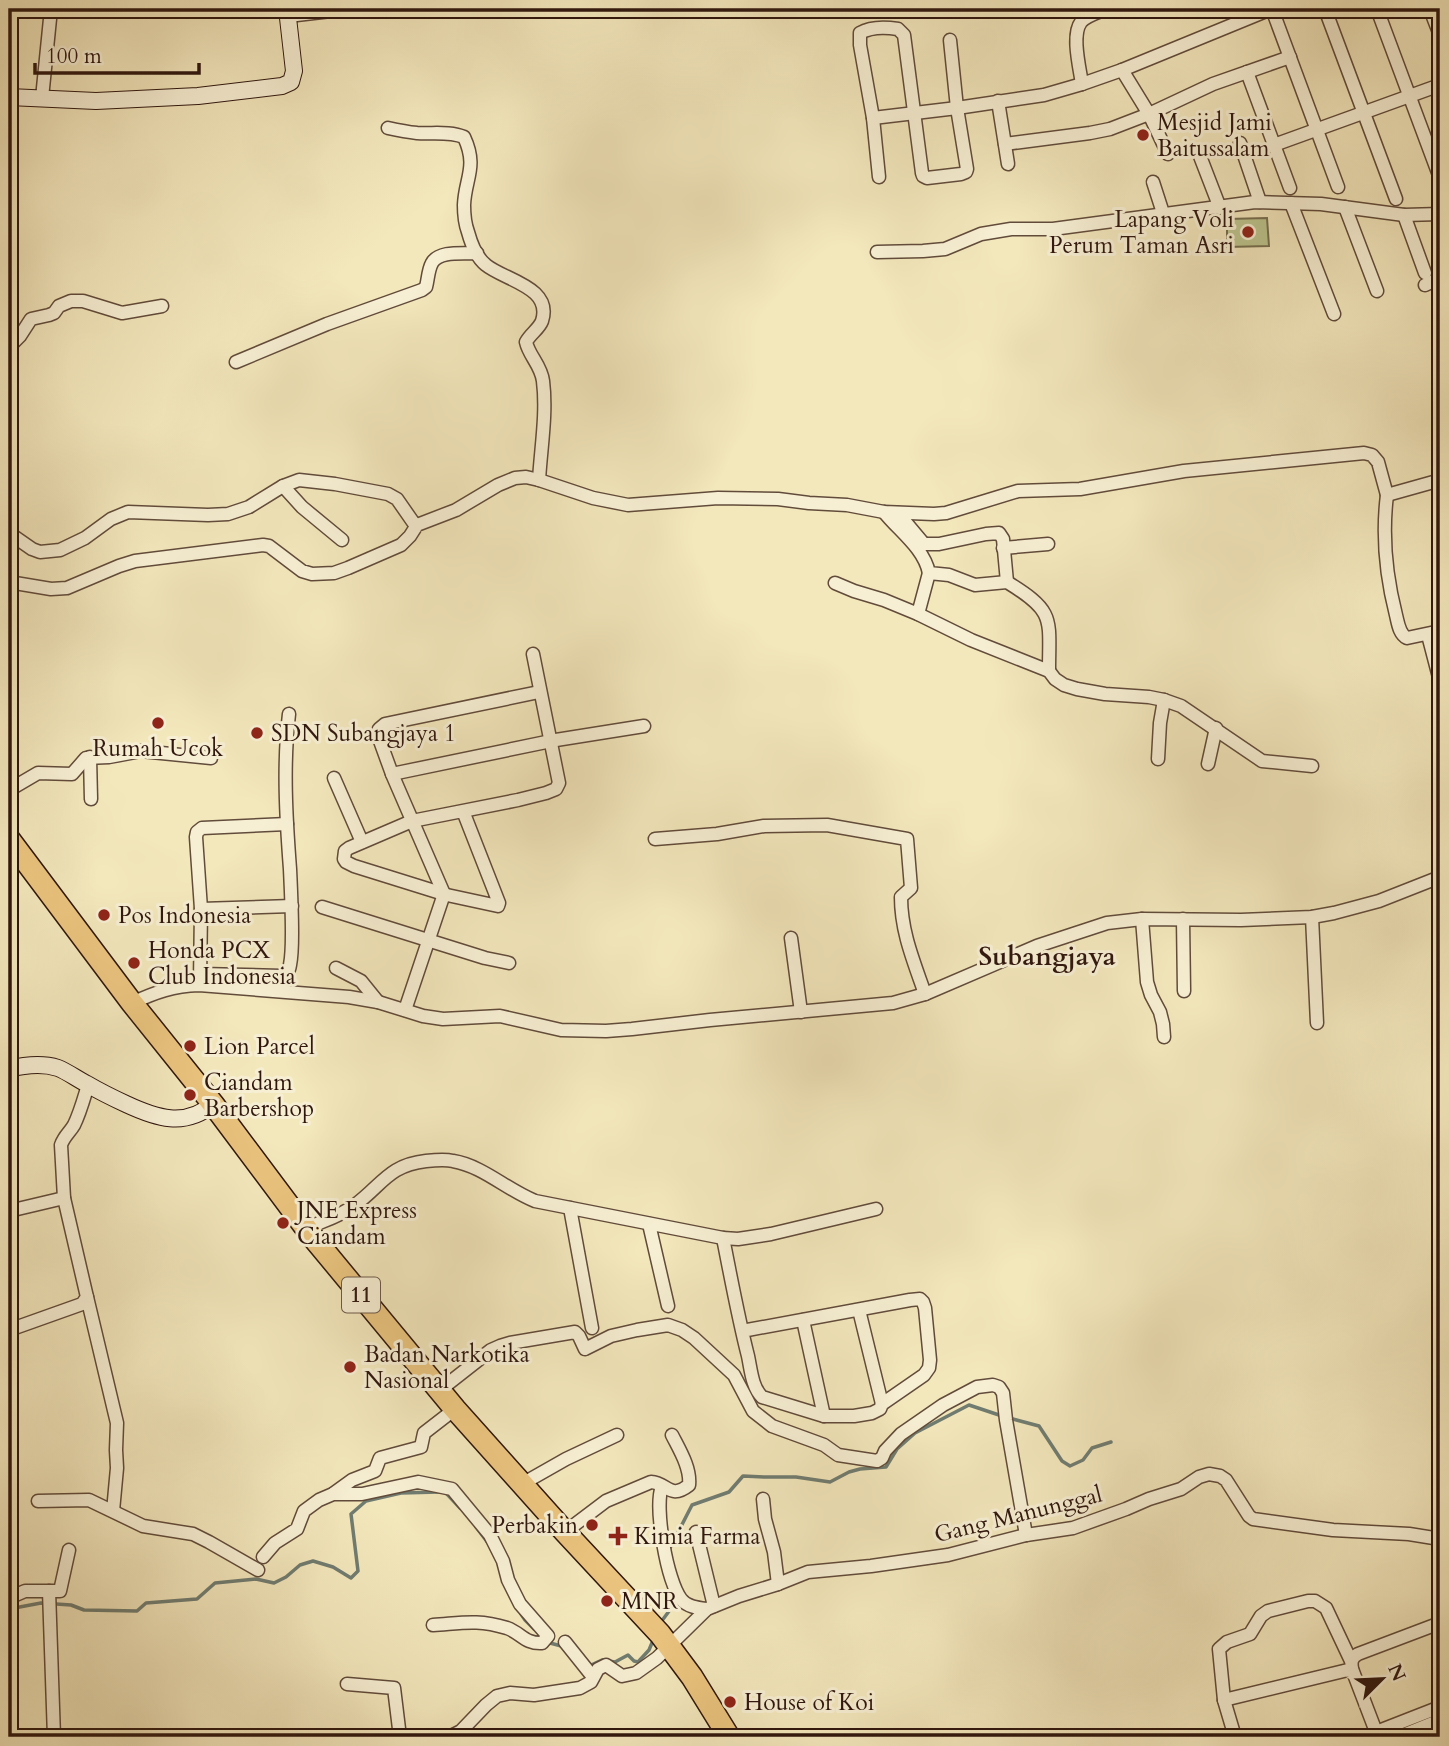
<svg xmlns="http://www.w3.org/2000/svg" width="1449" height="1746" viewBox="0 0 1449 1746" font-family="Cardo,serif">
<style>
.green{fill:#bdc58f;stroke:#766e4e;stroke-width:2}
.lines{fill:none;stroke-linecap:round;stroke-linejoin:round}
.stream{stroke:#707c70;stroke-width:3.5}
.street-casing{stroke:#614b3a;stroke-width:15}
.secondary-casing{stroke:#30170e;stroke-width:18}
.highway-casing{stroke:#30170e;stroke-width:24}
.street{stroke:#f7efd3;stroke-width:12}
.secondary{stroke:#f7efd3;stroke-width:16}
.highway{stroke:#eac47e;stroke-width:21}
.poi-dot{fill:#8f2418;stroke:#f7efd3;stroke-width:2.5}
.labels{text-anchor:middle;stroke-width:6;stroke-linejoin:round;paint-order:stroke}
.shield{fill:#f7efd3;stroke:#6c5849;stroke-width:2}
.shield-label{font-size:21px;font-weight:bold;fill:#30170e}
.poi-label{font-size:23px;fill:#30170e;stroke:#f7efd3;text-anchor:start}
.street-label{font-size:23px;fill:#30170e;stroke:#f7efd3}
.quarter-label{font-size:26px;font-weight:bold;fill:#30170e;stroke:#f7efd3}
</style>
<rect width="100%" height="100%" fill="#f3e7bc"/>
<filter id="stains"><feTurbulence type="fractalNoise" baseFrequency=".00286" numOctaves="4"/><feColorMatrix values="0 0 0 0 .2 0 0 0 0 .09 0 0 0 0 .02 0 0 0 .5 -.17"/></filter>
<radialGradient id="worn" r=".72"><stop offset=".6" stop-color="#630" stop-opacity="0"/><stop offset="1" stop-color="#630" stop-opacity=".3"/></radialGradient>
<polygon class="green" points="1267,218 1269,246 1227,247 1227,219"/>
<g class="lines">
<g class="stream">
<polyline points="1009,1418 1039,1426 1062,1461 1070,1466 1083,1460 1092,1448 1111,1442"/>
<polyline points="446,1493 460,1508"/>
<polyline points="476,1527 488,1543"/>
<polyline points="669,1550 692,1505 729,1492 743,1476 764,1477 796,1477 830,1482 849,1472 860,1469 886,1467 897,1449 915,1433 969,1405 1002,1416"/>
<polyline points="9,1609 41,1603 71,1605 84,1610 137,1611 146,1603 197,1599 215,1583 256,1579 274,1583 286,1577 300,1565 313,1561 333,1567 351,1578 358,1571 351,1514 366,1501 401,1493 439,1492"/>
<polyline points="521,1614 525,1620 534,1629"/>
<polyline points="661,1622 675,1603 671,1593"/>
<polyline points="550,1643 565,1647"/>
<polyline points="589,1666 602,1660 615,1662 628,1655 634,1661 638,1662 649,1650 654,1638"/>
</g>
<g class="street-casing">
<g id="street">
<polyline points="1272,9 1338,187"/>
<polyline points="1325,9 1396,199"/>
<polyline points="1377,9 1440,178"/>
<polyline points="1430,9 1440,35"/>
<polyline points="288,16 348,9"/>
<polyline points="1122,70 1149,114 1168,154"/>
<polyline points="1247,72 1290,188"/>
<path d="M1082 84C1080 69 1071 35 1081 22 1086 16 1099 12 1106 9"/>
<polyline points="42,98 51,9"/>
<polyline points="998,101 1008,164"/>
<polyline points="873,118 957,108 1044,95 1082,84 1122,70 1271,9"/>
<path d="M388 128C397 130 407 132 417 133 432 134 450 131 464 137 478 167 465 178 464 205 464 214 465 224 468 232 471 243 477 258 486 265 504 280 553 287 542 321 539 329 530 334 526 342 529 356 541 365 543 381 547 413 541 447 539 480"/>
<polyline points="1240,143 1260,202"/>
<polyline points="1005,144 1090,133 1110,129 1149,114 1213,84 1290,57"/>
<polyline points="1274,145 1440,85"/>
<polyline points="1198,151 1220,208"/>
<path d="M879 177 873 118 860 45V33C872 26 886 27 898 29L904 35 922 173 923 176 927 178 961 174 966 172 967 169 957 108 950 40"/>
<polyline points="1153,182 1163,213"/>
<polyline points="1291,203 1334,314"/>
<polyline points="1345,207 1377,291"/>
<polyline points="1404,215 1425,273"/>
<polyline points="877,252 923,251 945,249 981,234 1011,229 1053,229 1255,202 1321,204 1404,215 1440,214"/>
<polyline points="1425,285 1440,278"/>
<polyline points="9,347 20,336 31,319 49,315 54,313 59,306 71,301 83,301 122,313 162,306"/>
<path d="M236 362 327 324 422 290 426 287C428 280 428 270 432 263 439 250 464 254 477 253"/>
<polyline points="283,486 302,507 342,540"/>
<path d="M1387 495C1382 535 1386 576 1396 615 1398 623 1399 634 1407 638L1440 631"/>
<path d="M884 512C899 531 924 548 929 573L949 575 975 585 1007 582C1056 612 1049 618 1049 671"/>
<polyline points="898,513 924,544"/>
<polyline points="9,533 32,549 40,552 60,550 85,538 111,519 128,512 208,515 228,514 249,507 283,486 299,480 335,484 388,494 397,499 413,522 417,525"/>
<polyline points="924,544 939,544 986,534 999,533 1003,539 1007,582"/>
<polyline points="1003,548 1048,544"/>
<polyline points="9,582 51,589 67,588 119,566 135,561 263,545 269,546 302,571 312,574 334,573 348,568 401,545 410,536 417,525 456,510 498,485 515,478 526,477 539,480 593,498 628,505 718,498 778,499 809,503 847,505 884,512 934,514 946,513 1018,491 1080,489 1184,471 1364,453 1372,455 1378,462 1387,495 1437,481 1440,482"/>
<polyline points="835,583 854,591 884,600 918,614 971,640 1049,671 1055,679 1064,685 1077,689 1105,694 1149,697 1164,700 1181,706 1262,761 1312,766"/>
<polyline points="918,614 929,573"/>
<polyline points="1428,635 1440,681"/>
<polyline points="90,757 91,799"/>
<polyline points="1158,759 1160,723 1164,700"/>
<polyline points="1208,764 1216,728"/>
<polyline points="392,774 556,740 644,726"/>
<polyline points="334,778 362,842"/>
<polyline points="9,790 38,773 72,774 86,758 109,757 141,751 211,758"/>
<polyline points="463,811 499,903 498,906 447,895 354,866 346,862 344,859 345,851 349,848 412,821 518,800 546,793 556,789 559,783 533,654"/>
<path d="M655 839 717 834 764 826 827 825 907 839 911 888 901 897C901 932 914 962 925 994"/>
<polyline points="444,894 392,774 380,741 379,729 385,724 539,692"/>
<polyline points="322,907 485,958 509,963"/>
<polyline points="201,909 292,906"/>
<polyline points="1312,917 1317,1023"/>
<polyline points="1142,919 1147,982 1151,995 1160,1012 1163,1024 1164,1037"/>
<polyline points="1183,919 1184,991"/>
<polyline points="791,938 801,1012"/>
<polyline points="336,968 361,981 378,1002"/>
<path d="M201 974 281 976C287 974 289 972 290 965 292 955 292 944 292 933 292 911 291 890 290 869 286 817 283 765 289 714"/>
<polyline points="200,982 201,909 196,837 197,832 202,828 287,824"/>
<path d="M132 1003C156 992 173 986 199 985L349 997 378 1002 423 1016 443 1019 500 1016 561 1030 606 1031 632 1029 710 1020 893 1003 925 994 1037 946 1107 923 1142 919 1241 920 1312 917 1334 913 1379 901 1440 877"/>
<polyline points="405,1010 444,894"/>
<polyline points="570,1208 592,1328"/>
<polyline points="9,1211 64,1198"/>
<polyline points="649,1224 668,1306"/>
<path d="M307 1228C323 1221 341 1216 355 1205 382 1185 389 1165 426 1161 435 1160 445 1159 453 1161 483 1166 507 1190 535 1201L723 1238 738 1239 771 1234 876 1209"/>
<path d="M723 1238C731 1278 738 1317 748 1356 751 1370 752 1387 762 1397L824 1416H854L872 1413 880 1409 882 1404 924 1375 929 1368 930 1360 925 1308 923 1302 920 1299 910 1300 742 1331"/>
<polyline points="87,1297 117,1423 116,1450 117,1468 113,1511"/>
<polyline points="859,1310 882,1404"/>
<polyline points="803,1320 824,1416"/>
<path d="M9 1330 82 1304 87 1297 64 1198 61 1145C64 1136 70 1132 74 1125 80 1113 84 1098 88 1085"/>
<polyline points="440,1390 491,1350 500,1346 510,1343 575,1332 579,1336 585,1349 611,1336 637,1330 668,1325 682,1330 694,1338 734,1375 753,1411 772,1426 824,1445 838,1455 877,1461 882,1458 885,1451 901,1434 943,1405 977,1387 993,1385 999,1387 1003,1393 1006,1420 1026,1535"/>
<polyline points="522,1484 566,1459 617,1435"/>
<path d="M662 1486C654 1508 667 1581 681 1599 687 1607 698 1608 707 1609"/>
<polyline points="334,1493 352,1480 375,1471 380,1458 421,1447 424,1433 455,1409"/>
<polyline points="763,1499 765,1519 774,1552 778,1584"/>
<polyline points="38,1501 89,1500 143,1526 193,1534 209,1542 258,1570"/>
<path d="M565 1532 606 1501 651 1482C668 1483 670 1500 689 1485 691 1468 679 1449 672 1435"/>
<polyline points="696,1532 714,1606"/>
<path d="M263 1557 275 1543 297 1529 304 1511 319 1500 333 1494H362L418 1482 452 1489 490 1535 503 1561 508 1580 520 1604 548 1636 542 1643C525 1644 521 1633 507 1628 477 1619 463 1623 433 1625"/>
<polyline points="49,1591 54,1737"/>
<polyline points="9,1598 25,1591 60,1591 69,1550"/>
<polyline points="565,1642 593,1677"/>
<polyline points="347,1684 394,1688 400,1737"/>
<polyline points="1224,1700 1352,1669"/>
<polyline points="1376,1732 1440,1707"/>
<polyline points="449,1737 461,1731 486,1705 497,1696 510,1693 534,1695 580,1688 591,1682 598,1669 606,1665 622,1676 636,1673 657,1658 707,1609 739,1596 778,1584 808,1572 871,1566 948,1555 1026,1535 1073,1528 1126,1509 1149,1499 1181,1489 1199,1477 1209,1474 1220,1476 1226,1480 1249,1516 1253,1519 1333,1530 1409,1534 1440,1539"/>
<polyline points="1235,1737 1224,1700 1219,1649 1227,1642 1250,1634 1261,1616 1268,1611 1308,1601 1315,1601 1326,1608 1351,1661"/>
<path d="M1378 1737 1352 1669C1351 1662 1351 1658 1358 1654L1440 1623"/>
<polyline points="1398,1737 1440,1720"/>
</g>
</g>
<g class="secondary-casing">
<g id="secondary">
<polyline points="9,97 96,101 198,96 282,86 291,82 294,71 287,9"/>
<path d="M9 1069C25 1065 42 1063 58 1068 68 1072 77 1079 87 1084 99 1091 113 1098 126 1104 156 1118 185 1128 213 1104"/>
</g>
</g>
<g class="highway-casing">
<polyline id="highway" points="9,839 132,1003 213,1104 311,1235 455,1409 565,1532 660,1634 692,1677 729,1737"/>
</g>
<use href="#street" class="street"/>
<use href="#secondary" class="secondary"/>
<use href="#highway" class="highway"/>
</g>
<g class="poi-dot">
<circle cx="1143" cy="135" r="7"/>
<circle cx="1248" cy="232" r="7"/>
<circle cx="158" cy="723" r="7"/>
<circle cx="257" cy="733" r="7"/>
<circle cx="104" cy="915" r="7"/>
<circle cx="134" cy="963" r="7"/>
<circle cx="190" cy="1046" r="7"/>
<circle cx="190" cy="1095" r="7"/>
<circle cx="283" cy="1223" r="7"/>
<circle cx="350" cy="1367" r="7"/>
<circle cx="592" cy="1525" r="7"/>
<path d="M614.5 1525.5h7v7h7v7h-7v7h-7v-7h-7v-7h7z"/>
<circle cx="607" cy="1601" r="7"/>
<circle cx="730" cy="1702" r="7"/>
</g>
<g class="labels">
<rect class="shield" x="342" y="1277.5" width="38" height="35" rx="5"/>
<g class="shield-label">
<text x="361" y="1302">11</text>
</g>
<g class="poi-label">
<text x="1157" y="130">Mesjid Jami<tspan x="1157" dy="26">Baitussalam</tspan></text>
<text x="1234" y="227" text-anchor="end">Lapang Voli<tspan x="1234" dy="26">Perum Taman Asri</tspan></text>
<text x="271" y="741">SDN Subangjaya 1</text>
<text x="158" y="756" text-anchor="middle">Rumah Ucok</text>
<text x="118" y="923">Pos Indonesia</text>
<text x="148" y="958">Honda PCX<tspan x="148" dy="26">Club Indonesia</tspan></text>
<text x="204" y="1054">Lion Parcel</text>
<text x="204" y="1090">Ciandam<tspan x="204" dy="26">Barbershop</tspan></text>
<text x="297" y="1218">JNE Express<tspan x="297" dy="26">Ciandam</tspan></text>
<text x="364" y="1362">Badan Narkotika<tspan x="364" dy="26">Nasional</tspan></text>
<text x="578" y="1533" text-anchor="end">Perbakin</text>
<text x="634" y="1544">Kimia Farma</text>
<text x="621" y="1609">MNR</text>
<text x="744" y="1710">House of Koi</text>
</g>
<g class="street-label">
<text transform="translate(1018 1514) rotate(-14)" y="8">Gang Manunggal</text>
</g>
<g class="quarter-label">
<text x="1047" y="965">Subangjaya</text>
</g>
</g>
<rect width="1449" height="1746" fill="none" stroke="#f3e7bc" stroke-width="35"/>
<rect x="10" y="10" width="1428" height="1725" fill="none" stroke="#30170e" stroke-width="3.5"/>
<rect x="18" y="18" width="1414" height="1711" fill="none" stroke="#30170e" stroke-width="2"/>
<g transform="translate(1382 1679) rotate(66)" stroke="#f7efd3" stroke-width="5" paint-order="stroke">
<path d="M0-5L12 26L0 18L-12 26Z" fill="#30170e"/>
<text y="-10" font-size="19" font-weight="bold" text-anchor="middle" fill="#30170e">N</text>
</g>
<path d="M35 63v10h164v-10" fill="none" stroke="#30170e" stroke-width="3.5"/>
<text x="46" y="63" font-size="21" fill="#30170e" stroke="#f7efd3" stroke-width="5" paint-order="stroke">100 m</text>
<rect width="100%" height="100%" filter="url(#stains)"/>
<rect width="100%" height="100%" fill="url(#worn)"/>
</svg>
